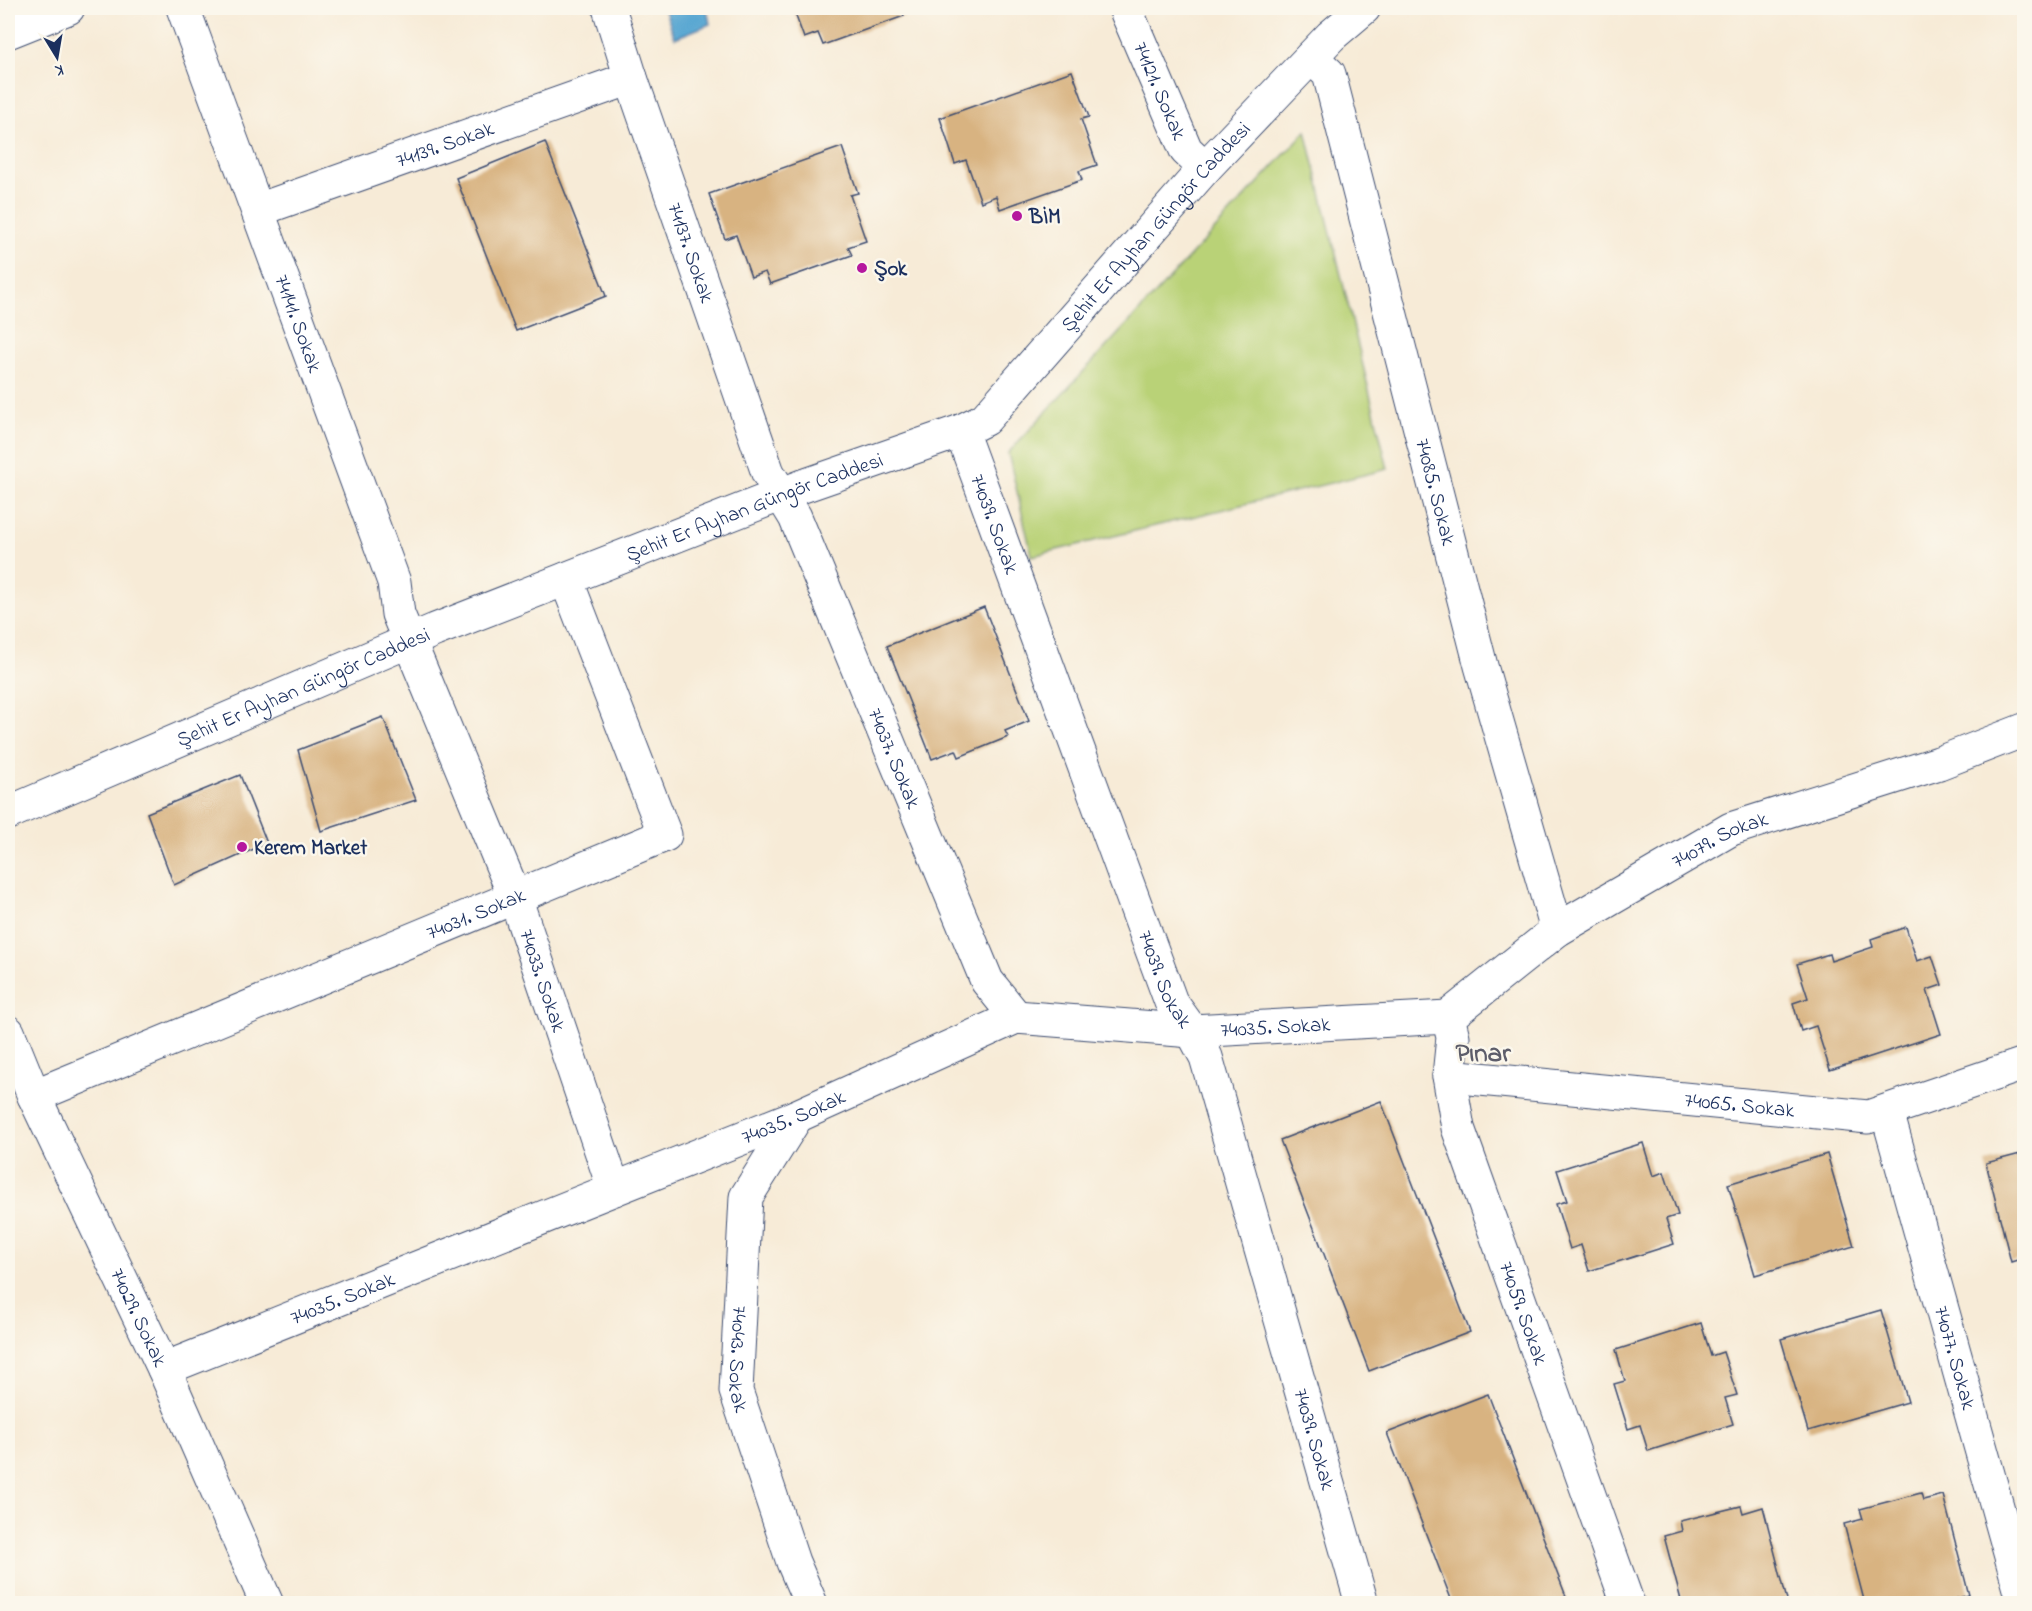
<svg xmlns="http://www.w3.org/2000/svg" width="2032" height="1611" viewBox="0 0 2032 1611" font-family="'Indie Flower',sans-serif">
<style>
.green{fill:#b9d277;stroke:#6a806a;stroke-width:1.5}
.water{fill:#57a6d1;stroke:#396a98;stroke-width:1.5}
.building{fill:#d8b381}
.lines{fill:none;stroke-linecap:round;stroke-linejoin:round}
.minor-casing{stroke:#3c4b70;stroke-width:35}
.minor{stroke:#fff;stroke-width:33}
.poi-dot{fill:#b5179e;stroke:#fbf7ec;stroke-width:2}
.labels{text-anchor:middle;stroke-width:5;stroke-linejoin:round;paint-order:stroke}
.street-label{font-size:21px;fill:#1b2f5e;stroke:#fbf7ec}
.poi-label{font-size:21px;font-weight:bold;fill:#1b2f5e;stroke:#fbf7ec;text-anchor:start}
.district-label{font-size:27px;font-weight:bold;fill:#5d5d6a;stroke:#fbf7ec}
</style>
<rect width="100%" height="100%" fill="#fbf7ec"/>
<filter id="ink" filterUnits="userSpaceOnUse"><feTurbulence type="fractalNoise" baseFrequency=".0167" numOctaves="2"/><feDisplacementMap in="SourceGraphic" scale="12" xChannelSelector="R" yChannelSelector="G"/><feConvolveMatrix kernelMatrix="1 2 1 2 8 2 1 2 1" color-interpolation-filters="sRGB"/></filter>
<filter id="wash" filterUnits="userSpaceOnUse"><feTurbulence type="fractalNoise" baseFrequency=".008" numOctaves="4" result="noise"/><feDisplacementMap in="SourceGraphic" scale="24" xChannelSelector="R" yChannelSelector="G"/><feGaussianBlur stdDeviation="1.35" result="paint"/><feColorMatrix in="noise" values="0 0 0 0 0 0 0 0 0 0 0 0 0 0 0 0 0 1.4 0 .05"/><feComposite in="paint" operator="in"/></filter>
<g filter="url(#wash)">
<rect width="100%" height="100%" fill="#f7ebd7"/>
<polygon class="green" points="1306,131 1388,469 1032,556 1008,453"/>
<polygon class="water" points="664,8 707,8 710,24 675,38"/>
<g id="blocks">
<g class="building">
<polygon points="793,8 902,8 904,16 823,45 818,33 804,38"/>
<polygon points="1072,71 1089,117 1081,119 1097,165 1079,171 1082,180 1000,209 996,196 981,202 966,160 955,164 940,118"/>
<polygon points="545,142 606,296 516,331 456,178"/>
<polygon points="842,147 858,193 850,195 866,241 848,247 852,255 770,284 765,272 751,277 736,235 725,239 709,194"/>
<polygon points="984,607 1029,721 1005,731 1008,737 959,757 956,750 932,759 887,646"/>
<polygon points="383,717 416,800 321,831 298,750"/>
<polygon points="240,775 267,843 174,885 147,813"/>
<polygon points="1906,927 1917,961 1932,956 1942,985 1927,990 1941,1034 1830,1070 1816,1026 1801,1031 1793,1003 1808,998 1797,964 1829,954 1831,961 1873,947 1871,939"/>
<polygon points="1381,1101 1470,1332 1369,1371 1280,1140"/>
<polygon points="1643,1143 1653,1176 1664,1172 1678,1215 1666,1219 1674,1244 1589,1271 1581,1245 1570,1249 1556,1204 1567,1201 1557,1170"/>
<polygon points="2024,1153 2024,1258 2011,1262 1986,1163"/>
<polygon points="1827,1154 1854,1246 1755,1275 1728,1184"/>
<polygon points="1881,1310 1908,1402 1808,1431 1781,1339"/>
<polygon points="1701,1323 1711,1356 1723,1352 1737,1395 1725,1398 1733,1424 1648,1451 1640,1425 1628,1429 1614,1384 1625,1381 1616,1350"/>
<polygon points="1488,1394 1569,1604 1453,1604 1387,1433"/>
<polygon points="1921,1493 1923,1500 1943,1495 1969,1595 1948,1601 1949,1604 1865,1604 1844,1524 1863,1519 1860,1509"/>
<polygon points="1741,1506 1743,1513 1763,1507 1788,1604 1682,1604 1664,1536 1682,1531 1680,1521"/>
</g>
</g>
</g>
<g filter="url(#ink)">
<use href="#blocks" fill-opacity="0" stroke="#3c4b70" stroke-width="1.5"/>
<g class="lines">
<g class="minor-casing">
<g id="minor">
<path id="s1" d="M183 8 394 582 398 614 515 897 614 1189"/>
<path id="s2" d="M609 8 631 78 768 473 795 517 987 981 1016 1017"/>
<path id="s3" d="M1125 8 1186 150 1205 168"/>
<polyline points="8,32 68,8"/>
<path id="s4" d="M1311 57 1329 74 1481 666 1557 930"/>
<path id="s5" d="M258 210 631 78"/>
<path id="s6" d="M961 431 1171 1002 1192 1031 1206 1057 1362 1604"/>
<path id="s7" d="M8 813 435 630 803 486 961 431 985 419 1205 168 1331 36 1364 8"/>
<path id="s8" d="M1448 1017 1557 930 1731 829 1939 763 2024 730"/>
<path id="s9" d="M1448 1017 1453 1037 1449 1076 1458 1128 1628 1604"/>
<path id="s10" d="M8 1032 34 1096 164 1369 267 1604"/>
<path id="s11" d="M1449 1076 1868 1117 2024 1064"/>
<path id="s12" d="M34 1096 665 835 566 579"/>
<path id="s13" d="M1887 1112 2024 1603"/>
<path id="s14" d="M797 1116 746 1197 736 1391 793 1562 811 1604"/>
<path id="s15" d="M164 1369 797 1116 1016 1017 1192 1031 1448 1017"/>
</g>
</g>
<use href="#minor" class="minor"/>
</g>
</g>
<g class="poi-dot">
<circle cx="1017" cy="216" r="6"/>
<circle cx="862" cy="268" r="6"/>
<circle cx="242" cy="847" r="6"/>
</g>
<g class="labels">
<g class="street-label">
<text dy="7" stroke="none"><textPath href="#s3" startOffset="90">74121. Sokak</textPath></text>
<text dy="7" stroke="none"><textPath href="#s5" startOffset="198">74139. Sokak</textPath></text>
<text dy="7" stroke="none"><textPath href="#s7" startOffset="1311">Şehit Er Ayhan Güngör Caddesi</textPath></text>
<text dy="7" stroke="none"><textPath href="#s2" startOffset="258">74137. Sokak</textPath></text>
<text dy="7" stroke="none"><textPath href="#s1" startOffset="336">74141. Sokak</textPath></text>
<text dy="7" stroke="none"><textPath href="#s4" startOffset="456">74085. Sokak</textPath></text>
<text dy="7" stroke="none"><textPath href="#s7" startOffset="807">Şehit Er Ayhan Güngör Caddesi</textPath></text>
<text dy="7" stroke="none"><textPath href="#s6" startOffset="99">74039. Sokak</textPath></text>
<text dy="7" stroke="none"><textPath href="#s7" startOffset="321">Şehit Er Ayhan Güngör Caddesi</textPath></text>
<text dy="7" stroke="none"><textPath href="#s2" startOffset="804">74037. Sokak</textPath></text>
<text dy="7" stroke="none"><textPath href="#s8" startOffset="326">74079. Sokak</textPath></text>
<text dy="7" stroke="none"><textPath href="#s12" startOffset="478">74031. Sokak</textPath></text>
<text dy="7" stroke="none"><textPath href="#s6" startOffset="585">74039. Sokak</textPath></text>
<text dy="7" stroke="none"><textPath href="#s1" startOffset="1038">74033. Sokak</textPath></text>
<text dy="7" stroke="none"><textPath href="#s15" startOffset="1182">74035. Sokak</textPath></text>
<text dy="7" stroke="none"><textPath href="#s11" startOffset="292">74065. Sokak</textPath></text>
<text dy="7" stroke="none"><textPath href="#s15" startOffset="678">74035. Sokak</textPath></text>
<text dy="7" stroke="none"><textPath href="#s15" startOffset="192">74035. Sokak</textPath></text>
<text dy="7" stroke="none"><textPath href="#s9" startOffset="309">74059. Sokak</textPath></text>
<text dy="7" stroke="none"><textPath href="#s10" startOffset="314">74029. Sokak</textPath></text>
<text dy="7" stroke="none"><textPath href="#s14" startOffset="258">74043. Sokak</textPath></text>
<text dy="7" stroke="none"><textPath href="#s13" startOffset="255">74077. Sokak</textPath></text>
<text dy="7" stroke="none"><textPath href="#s6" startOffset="1071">74039. Sokak</textPath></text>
</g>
<g class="poi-label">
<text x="1029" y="223">BİM</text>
<text x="874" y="275">Şok</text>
<text x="254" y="854">Kerem Market</text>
</g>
<g class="district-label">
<text x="1483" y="1061">Pınar</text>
</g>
</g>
<rect width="2032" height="1611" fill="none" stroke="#fbf7ec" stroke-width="30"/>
<g transform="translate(57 57) rotate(169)" stroke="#fbf7ec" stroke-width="4.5" paint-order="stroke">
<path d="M0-4.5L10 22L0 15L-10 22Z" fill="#1b2f5e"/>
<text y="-9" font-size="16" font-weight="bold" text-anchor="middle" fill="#1b2f5e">K</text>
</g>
</svg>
